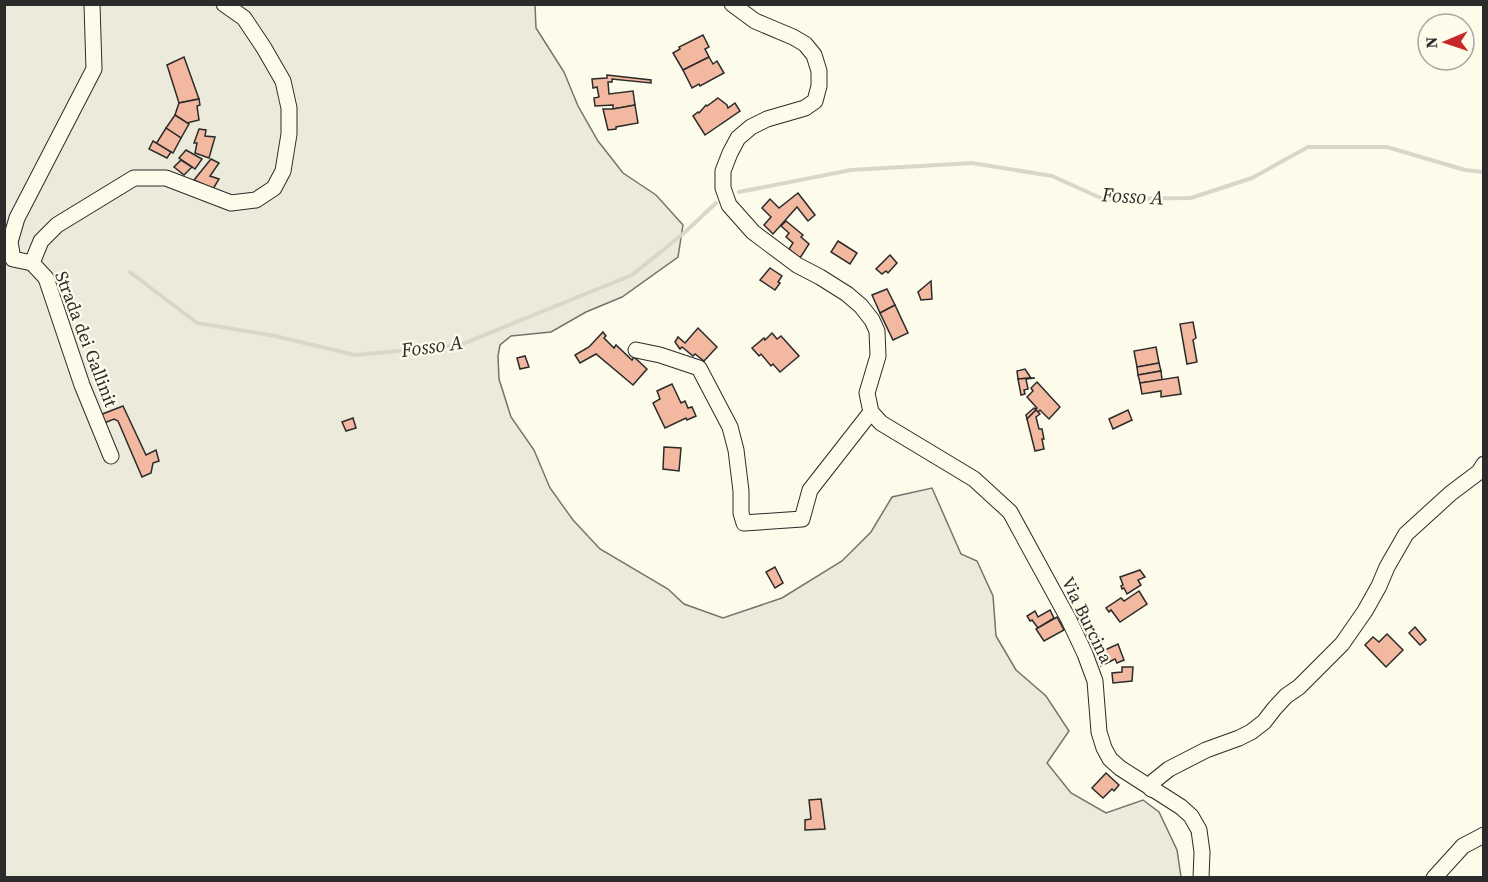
<svg xmlns="http://www.w3.org/2000/svg" width="1488" height="882" viewBox="0 0 1488 882" font-family="'Source Serif 4',serif">
<style>
.green{fill:#ecebdb;stroke:#74746e;stroke-width:1.5}
.lines{fill:none;stroke-linecap:round;stroke-linejoin:round}
.stream{stroke:#d8d7c9;stroke-width:4}
.building{fill:#f2b8a0;stroke:#2b2b2b;stroke-width:1.5}
.minor-casing{stroke:#2b2b2b;stroke-width:17}
.minor{stroke:#fdfbea;stroke-width:15}
.labels{text-anchor:middle;stroke-width:4.5;stroke-linejoin:round;paint-order:stroke}
.street-label{font-size:18px;fill:#2b2b2b;stroke:#fdfbea}
.water-label{font-size:20px;font-style:italic;fill:#2b2b2b;stroke:#fdfbea}
</style>
<rect width="100%" height="100%" fill="#fdfbea"/>
<polygon class="green" points="5,4 535,5 536,28 564,72 578,106 598,141 623,173 656,195 683,225 678,257 622,297 586,312 551,332 511,336 500,345 498,356 499,379 511,417 534,450 550,488 573,520 600,549 668,589 684,604 723,618 782,598 842,561 871,532 892,497 932,488 961,554 977,561 993,596 996,636 1016,670 1046,696 1069,731 1047,763 1071,793 1106,813 1143,800 1159,812 1177,850 1181,877 5,878"/>
<g class="lines">
<g class="stream">
<polyline points="739,192 851,170 972,163 1052,176 1103,199 1191,198 1252,178 1308,147 1387,147 1465,170 1484,172"/>
<polyline points="130,272 197,323 275,336 355,355 460,345 632,275 684,233 716,203"/>
</g>
</g>
<g class="building">
<polygon points="703,35 709,47 705,49 709,57 683,70 673,53 680,49 679,47"/>
<polygon points="184,57 199,99 179,103 167,65"/>
<polygon points="709,57 713,64 717,61 724,73 700,86 699,84 692,88 683,70"/>
<polygon points="607,75 651,80 651,83 612,79 612,82 608,82 609,94 633,91 635,105 613,109 613,105 595,106 594,98 599,97 597,87 593,88 592,79 607,78"/>
<polygon points="718,98 727,105 728,108 735,103 740,111 705,135 693,116 698,112 699,113 706,105 707,106"/>
<polygon points="199,99 200,105 197,106 199,120 187,123 175,115 179,103"/>
<polygon points="635,105 638,123 616,127 616,129 608,130 603,109 613,109"/>
<polygon points="175,115 189,124 181,138 166,128"/>
<polygon points="166,128 181,138 173,153 156,144"/>
<polygon points="199,129 206,130 205,136 215,137 209,158 195,153 197,143 194,143"/>
<polygon points="153,141 171,152 167,158 149,149"/>
<polygon points="186,150 202,159 195,169 179,158"/>
<polygon points="211,159 219,163 210,176 219,179 213,189 194,180"/>
<polygon points="181,160 192,167 184,175 174,167"/>
<polygon points="798,193 815,215 808,221 797,207 773,234 764,225 771,217 762,208 770,199 779,208"/>
<polygon points="786,221 803,235 801,237 809,244 800,258 789,249 793,243 786,237 789,233 781,226"/>
<polygon points="838,241 857,253 850,264 831,252"/>
<polygon points="890,255 897,263 888,273 886,271 882,274 876,269"/>
<polygon points="770,268 782,276 778,282 780,283 775,290 760,280"/>
<polygon points="931,281 932,299 921,300 918,292"/>
<polygon points="887,289 895,305 880,313 872,295"/>
<polygon points="895,305 908,333 893,340 880,313"/>
<polygon points="1193,322 1196,338 1193,340 1197,362 1187,364 1180,324"/>
<polygon points="698,328 717,347 704,361 695,354 693,356 682,347 680,349 675,342 678,337 685,343"/>
<polygon points="603,332 606,336 604,338 614,348 616,345 632,360 634,357 647,369 633,385 596,354 580,363 575,355 589,347"/>
<polygon points="772,333 777,339 781,336 799,356 780,372 773,364 771,366 761,354 759,356 752,348 764,338 765,340"/>
<polygon points="1156,347 1159,363 1137,367 1134,351"/>
<polygon points="525,356 529,367 520,369 517,358"/>
<polygon points="1159,363 1161,371 1138,375 1137,367"/>
<polygon points="1025,369 1031,378 1018,379 1017,371"/>
<polygon points="1161,371 1162,380 1140,383 1138,375"/>
<polygon points="1178,377 1181,394 1161,397 1161,391 1142,394 1140,383"/>
<polygon points="1031,378 1035,378 1026,379 1028,389 1024,390 1025,394 1021,395 1018,379"/>
<polygon points="1037,382 1060,407 1049,419 1040,410 1038,412 1036,410 1027,419 1026,415 1034,408 1035,409 1037,408 1027,397 1033,391 1031,388"/>
<polygon points="672,384 681,403 685,401 688,408 692,407 696,416 687,420 686,418 665,428 653,403 660,399 657,391"/>
<polygon points="123,406 146,455 156,450 159,461 153,463 151,473 142,477 118,421 114,419 104,423 100,415"/>
<polygon points="1036,410 1040,414 1036,417 1039,429 1042,429 1044,439 1042,439 1044,449 1035,451 1027,419"/>
<polygon points="1128,410 1132,420 1113,429 1109,419"/>
<polygon points="353,418 356,428 346,431 342,422"/>
<polygon points="664,447 681,448 679,471 663,469"/>
<polygon points="775,567 783,583 775,588 766,572"/>
<polygon points="1140,570 1145,577 1138,580 1141,585 1127,594 1124,588 1122,589 1121,586 1123,585 1120,577"/>
<polygon points="1139,591 1147,604 1120,622 1111,610 1109,612 1106,608 1121,598 1124,601"/>
<polygon points="1050,610 1054,618 1038,628 1032,620 1030,621 1027,616 1035,611 1038,617"/>
<polygon points="1086,613 1099,637 1090,642 1078,617"/>
<polygon points="1057,617 1064,630 1044,641 1036,629"/>
<polygon points="1415,627 1426,640 1420,645 1409,633"/>
<polygon points="1387,634 1403,650 1386,667 1365,645 1373,637 1379,642"/>
<polygon points="1099,637 1105,650 1118,644 1124,660 1117,663 1115,659 1101,666 1090,642"/>
<polygon points="1122,667 1133,667 1132,681 1113,683 1112,673 1122,672"/>
<polygon points="1106,773 1119,785 1114,791 1112,789 1103,798 1092,788"/>
<polygon points="821,799 825,829 805,830 805,820 811,819 809,800"/>
</g>
<g class="lines">
<g class="minor-casing">
<g id="minor">
<polyline points="732,4 755,21 793,37 805,44 814,55 819,71 819,86 815,101 805,108 767,119 751,127 738,138 730,153 723,171 723,188 729,205 753,232 797,265 820,277 847,294 861,306 872,320 877,331 878,356 867,393 871,412 881,423 974,479 1010,512 1069,620 1085,654 1095,681 1099,732 1104,748 1110,759 1120,768 1181,807 1191,816 1199,830 1202,852 1201,878"/>
<polyline points="32,263 13,259 10,242 17,218 94,69 92,4"/>
<polyline points="636,350 660,355 699,368 730,427 736,450 741,491 741,513 744,523 802,519 810,490 871,412"/>
<polyline points="111,456 82,385 46,278 32,263 41,241 57,225 134,178 166,178 231,203 256,200 274,188 283,171 289,134 289,108 283,81 264,48 244,18 224,4"/>
<polyline points="1151,789 1154,781 1169,769 1206,750 1239,738 1251,732 1264,722 1274,709 1286,696 1299,687 1342,644 1365,611 1379,586 1387,567 1406,534 1451,493 1479,472 1484,464"/>
<polyline points="1434,878 1463,846 1484,835"/>
</g>
</g>
<use href="#minor" class="minor"/>
</g>
<g class="labels">
<g class="street-label">
<text transform="translate(86 339) rotate(69)" y="6">Strada dei Gallinit</text>
<text transform="translate(1087 620) rotate(64)" y="6">Via Burcina</text>
</g>
<g class="water-label">
<text transform="translate(1133 196) rotate(3)" y="7">Fosso A</text>
<text transform="translate(432 346) rotate(-8)" y="7">Fosso A</text>
</g>
</g>
<rect width="1488" height="882" fill="none" stroke="#2b2b2b" stroke-width="12"/>
<g transform="translate(1446 42) rotate(268)"><circle r="28" fill="#fdfbea" stroke="#a9a89e" stroke-width="1.5"/>
<path d="M0-4.5L10 22L0 15L-10 22Z" fill="#c62828"/>
<text y="-9" font-size="16" font-weight="bold" text-anchor="middle" fill="#2b2b2b">N</text>
</g>
</svg>
